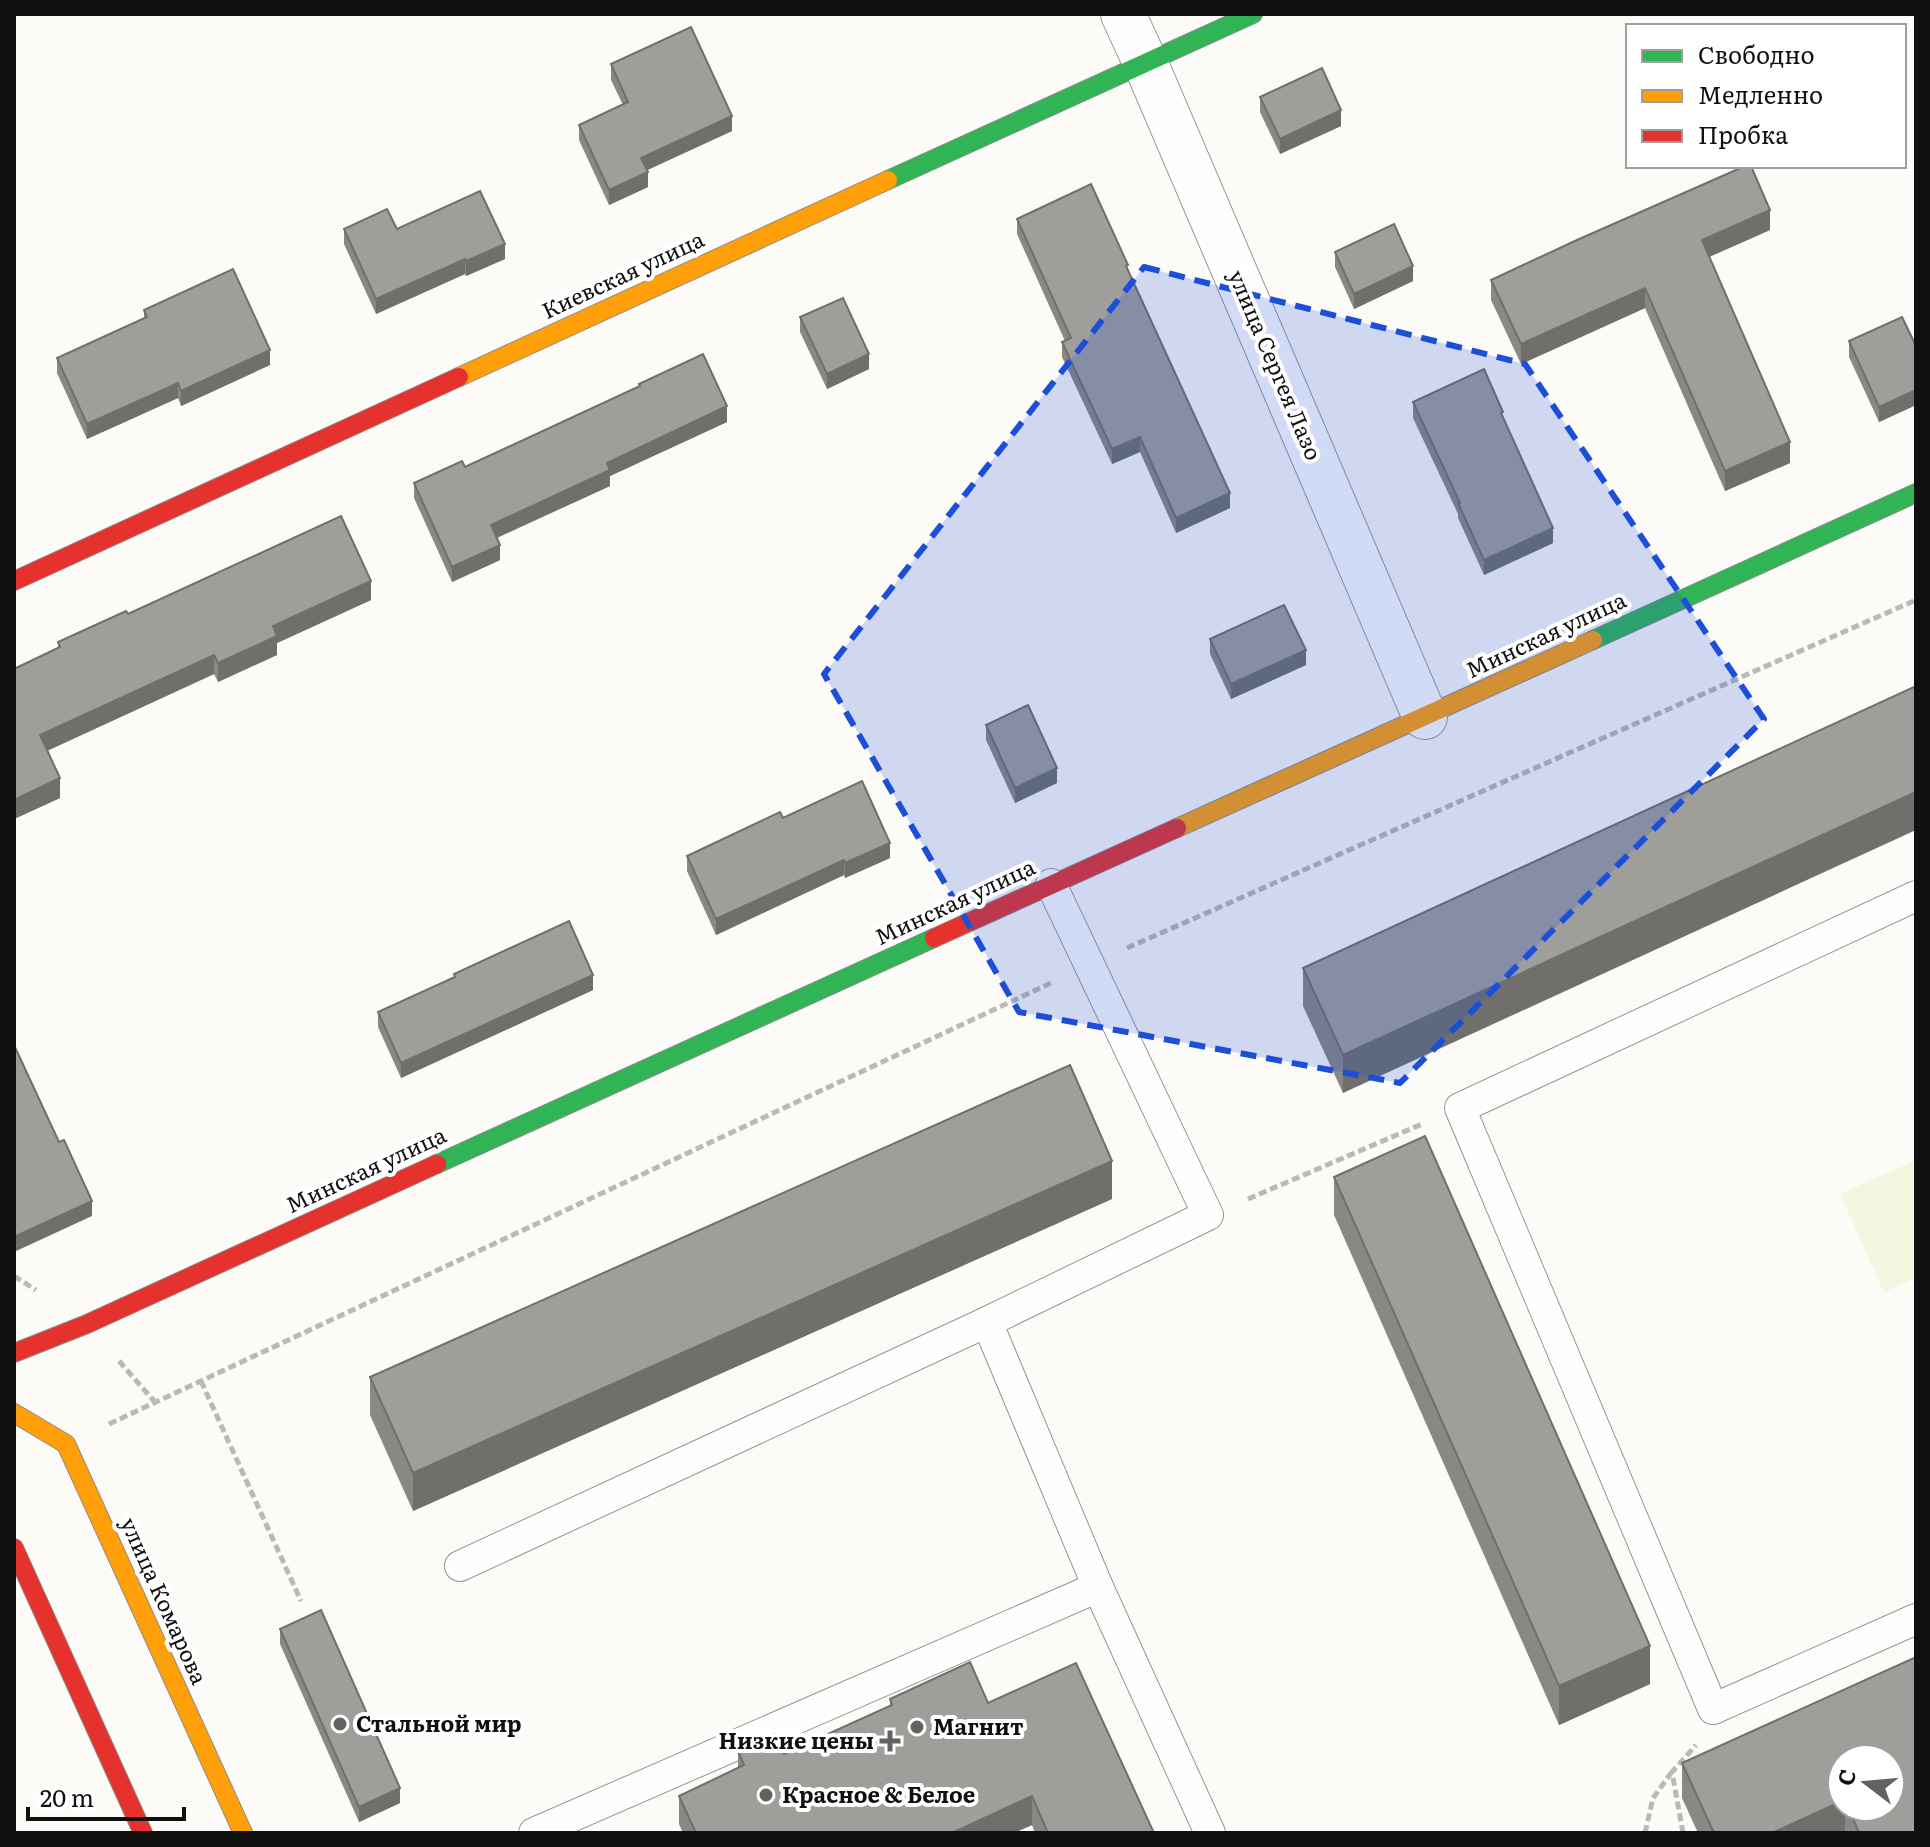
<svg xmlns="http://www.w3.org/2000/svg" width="1930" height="1847" viewBox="0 0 1930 1847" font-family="Literata,serif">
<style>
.pitch{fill:#f2f8df}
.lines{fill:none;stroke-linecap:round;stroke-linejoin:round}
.lane-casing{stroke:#969694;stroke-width:32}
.street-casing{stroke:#969694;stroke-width:46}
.fast-casing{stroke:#8d8c8b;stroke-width:20}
.slow-casing{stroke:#8d8c8b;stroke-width:20}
.jam-casing{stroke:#8d8c8b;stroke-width:20}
.path{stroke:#b9b9b8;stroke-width:5;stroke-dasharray:8 4;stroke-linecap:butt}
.lane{stroke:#fffefe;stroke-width:30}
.street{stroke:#fffefe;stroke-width:44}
.fast{stroke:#30b455;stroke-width:18}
.slow{stroke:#ff9f0a;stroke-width:18}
.jam{stroke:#e5322d;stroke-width:18}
.wall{fill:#8a8885;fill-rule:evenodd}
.shaded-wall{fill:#706f6c}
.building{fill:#a09e9b;stroke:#706f6c;stroke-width:2}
.marked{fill:#1d4ed8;fill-opacity:0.2;stroke:#1d4ed8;stroke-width:6;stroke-dasharray:16 10;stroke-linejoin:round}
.poi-dot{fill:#636261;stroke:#fff;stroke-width:3}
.labels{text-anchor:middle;stroke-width:8;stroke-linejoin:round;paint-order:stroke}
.street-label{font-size:22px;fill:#101010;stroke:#fff}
.poi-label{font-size:22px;font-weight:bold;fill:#101010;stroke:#fff;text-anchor:start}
</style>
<rect width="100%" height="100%" fill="#fcfbf7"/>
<polygon class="pitch" points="1916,1160 1916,1278 1884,1292 1840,1194"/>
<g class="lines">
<g class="lane-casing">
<g id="lane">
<polyline points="1051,884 1208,1215 987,1322 1098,1587 1210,1833"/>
<polyline points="1916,896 1460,1108 1713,1709 1916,1619"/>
<polyline points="460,1566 987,1322"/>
<polyline points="534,1833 1098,1587"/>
</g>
</g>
<g class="street-casing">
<polyline id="street" points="1123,14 1145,62 1425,717"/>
</g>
<g class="fast-casing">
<g id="fast">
<polyline points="888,180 1253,14"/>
<polyline points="1593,640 1916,493"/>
<polyline points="437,1164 934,938"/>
</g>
</g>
<g class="slow-casing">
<g id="slow">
<polyline points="459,377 888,180"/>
<polyline points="1177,828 1593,640"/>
<polyline points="14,1413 66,1444 243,1833"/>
</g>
</g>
<g class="jam-casing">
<g id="jam">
<polyline points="14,581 459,377"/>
<polyline points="934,938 1177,828"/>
<polyline points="14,1353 87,1324 437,1164"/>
<polyline points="14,1548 143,1833"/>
</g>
</g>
<g class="path">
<polyline points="1127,948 1916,600"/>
<polyline points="1248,1199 1422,1124"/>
<polyline points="14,1276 36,1290"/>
<polyline points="119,1361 155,1402"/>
<polyline points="201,1381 301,1601"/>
<polyline points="109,1424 1053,982"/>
<polyline points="1645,1833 1653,1798 1671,1773"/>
<polyline points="1683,1833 1672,1772 1696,1745"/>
</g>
<use href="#lane" class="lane"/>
<use href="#street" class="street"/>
<use href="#fast" class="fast"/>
<use href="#slow" class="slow"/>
<use href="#jam" class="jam"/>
</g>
<g class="wall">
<polygon points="611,64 732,131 647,170 648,187 609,205 579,140 579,125 623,105 611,80"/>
<polygon points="1260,97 1341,126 1280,154 1260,112"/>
<polygon points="1017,219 1128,271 1230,508 1176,533 1140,452 1112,464 1062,357 1062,342 1065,341 1017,234"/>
<polygon points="344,229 397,229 505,259 466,276 465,274 376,314 344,244"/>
<polygon points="1770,230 1709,257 1790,463 1725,491 1645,308 1521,364 1491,300 1491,280"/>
<polygon points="1335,252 1413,281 1354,309 1335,267"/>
<polygon points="144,310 270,365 181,406 178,398 87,439 57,373 57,358 144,318"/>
<polygon points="800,317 869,369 827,389 800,332"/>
<polygon points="1849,341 1916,346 1916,405 1879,422 1849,357"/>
<polygon points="639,384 727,422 610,476 610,486 497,538 500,560 452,582 414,498 414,483 465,467 639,386"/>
<polygon points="1413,402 1503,418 1553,543 1484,575 1458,518 1458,514 1413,418"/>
<polygon points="371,600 277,643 277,655 218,682 214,674 47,751 60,798 14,819 58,649 58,642 128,614"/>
<polygon points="1210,639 1306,665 1231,699 1210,654"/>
<polygon points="1916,686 1343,1093 1303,1006 1303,968"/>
<polygon points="986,725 1057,783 1015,803 986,740"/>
<polygon points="783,818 890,858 845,878 844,875 716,935 687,871 687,856"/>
<polygon points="454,974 593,990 401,1078 378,1027 378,1012 454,977"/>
<polygon points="1334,1177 1650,1684 1559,1725 1334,1215"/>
<polygon points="1112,1199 413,1511 370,1415 370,1377"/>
<polygon points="280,1629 400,1803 359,1822 280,1644"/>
<path d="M1916 1657V1833H1698L1682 1798V1763ZM1842 1759 1890 1807H1842Z"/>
<polygon points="890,1699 988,1703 1154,1833 1035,1833 1032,1825 1014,1833 683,1833 679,1824 679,1796 738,1768 738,1751 784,1754 890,1706"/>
</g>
<g class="shaded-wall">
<polygon points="1341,110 1341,126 1280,154 1280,139"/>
<polygon points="732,116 732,131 641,173 641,158"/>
<polygon points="648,172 648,187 609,205 609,190"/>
<polygon points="1770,210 1770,230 1702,260 1702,240"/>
<polygon points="505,244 505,259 466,276 466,261"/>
<polygon points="465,259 465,274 376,314 376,299"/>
<polygon points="1413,266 1413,281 1354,309 1354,294"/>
<polygon points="1645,288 1645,308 1521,364 1521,344"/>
<polygon points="270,350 270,365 181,406 181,391"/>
<polygon points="869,354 869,369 827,389 827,374"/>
<polygon points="178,383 178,398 87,439 87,424"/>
<polygon points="1916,390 1916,405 1879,422 1879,407"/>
<polygon points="727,406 727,422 610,476 610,486 491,540 491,525 607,463"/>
<polygon points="1140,437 1140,452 1112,464 1112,449"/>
<polygon points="1790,442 1790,463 1725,491 1725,471"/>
<polygon points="1230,493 1230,508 1176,533 1176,518"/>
<polygon points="1553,528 1553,543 1484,575 1484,560"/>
<polygon points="500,545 500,560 452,582 452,567"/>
<polygon points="371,581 371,600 277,643 277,655 218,682 218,663 273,626"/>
<polygon points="1306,650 1306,665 1231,699 1231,684"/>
<polygon points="214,655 214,674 40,754 40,735"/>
<polygon points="1057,768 1057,783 1015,803 1015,788"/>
<polygon points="60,778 60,798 14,819 14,800"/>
<polygon points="1916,792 1916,830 1343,1093 1343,1055"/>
<polygon points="890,843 890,858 845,878 845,863"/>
<polygon points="844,860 844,875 716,935 716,919"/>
<polygon points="593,975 593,990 401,1078 401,1063"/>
<polygon points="1112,1161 1112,1199 413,1511 413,1473"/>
<polygon points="92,1201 92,1216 14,1252 14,1237"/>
<polygon points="1650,1646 1650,1684 1559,1725 1559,1686"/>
<polygon points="400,1788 400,1803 359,1822 359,1807"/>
<polygon points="1032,1796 1032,1825 1014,1833 952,1833"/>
<polygon points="1842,1801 1842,1807 1845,1807 1845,1833 1772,1833"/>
</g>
<g class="building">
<polygon points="691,27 732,116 641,158 648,172 609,190 579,125 628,102 611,64"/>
<polygon points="1322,68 1341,110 1280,139 1260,97"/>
<polygon points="1745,166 1751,166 1770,210 1702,240 1790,442 1725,471 1645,288 1521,344 1491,280 1577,240"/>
<polygon points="1091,184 1128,265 1126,266 1230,493 1176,518 1140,437 1112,449 1062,342 1071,338 1017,219"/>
<polygon points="480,191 505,244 466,261 465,259 376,299 344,229 387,209 397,229"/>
<polygon points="1394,224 1413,266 1354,294 1335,252"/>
<polygon points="233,269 270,350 181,391 178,383 87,424 57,358 147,317 144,310"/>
<polygon points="843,298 869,354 827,374 800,317"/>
<polygon points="1902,317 1916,346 1916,390 1879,407 1849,341"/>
<polygon points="703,354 727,406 607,463 610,470 491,525 500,545 452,567 414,483 462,461 465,467 640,386 639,384"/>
<polygon points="1484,369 1503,412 1501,413 1553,528 1484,560 1458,503 1460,503 1413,402"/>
<polygon points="341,516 371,581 273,626 277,636 218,663 214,655 40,735 60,778 14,800 14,669 60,647 58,642 126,611 128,614"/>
<polygon points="1284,605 1306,650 1231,684 1210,639"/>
<polygon points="1916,686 1916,792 1343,1055 1303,968"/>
<polygon points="1028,705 1057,768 1015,788 986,725"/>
<polygon points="862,781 890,843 845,863 844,860 716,919 687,856 780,812 783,818"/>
<polygon points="569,921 593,975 401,1063 378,1012 455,977 454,974"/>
<polygon points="14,1045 59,1142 64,1140 92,1201 14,1237"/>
<polygon points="1070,1065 1112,1161 413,1473 370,1377"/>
<polygon points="1425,1136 1650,1646 1559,1686 1334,1177"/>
<polygon points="321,1610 400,1788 359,1807 280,1629"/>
<polygon points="1916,1657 1916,1833 1859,1833 1848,1807 1890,1807 1890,1759 1842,1759 1842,1801 1772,1833 1714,1833 1682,1763"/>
<polygon points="970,1662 988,1703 1076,1663 1154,1833 1048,1833 1032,1796 952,1833 696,1833 679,1796 744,1765 738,1751 774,1734 784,1754 892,1705 890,1699"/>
</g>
<path class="marked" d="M1144 267 1525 364 1764 719 1400 1083 1019 1012 824 674Z"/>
<g class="poi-dot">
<circle cx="340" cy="1724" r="8"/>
<circle cx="917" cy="1727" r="8"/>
<path d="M886 1729h8v8h8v8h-8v8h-8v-8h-8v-8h8z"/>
<circle cx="766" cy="1795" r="8"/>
</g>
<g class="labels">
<g class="street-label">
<text transform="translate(623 275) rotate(-25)" y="8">Киевская улица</text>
<text transform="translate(1275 365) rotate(67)" y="8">улица Сергея Лазо</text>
<text transform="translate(1546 635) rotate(-25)" y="8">Минская улица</text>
<text transform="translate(955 902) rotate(-25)" y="8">Минская улица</text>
<text transform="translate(366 1170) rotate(-25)" y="8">Минская улица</text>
<text transform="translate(164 1601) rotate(66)" y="8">улица Комарова</text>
</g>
<g class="poi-label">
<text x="356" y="1732">Стальной мир</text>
<text x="933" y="1735">Магнит</text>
<text x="874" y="1749" text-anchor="end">Низкие цены</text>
<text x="782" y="1803">Красное &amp; Белое</text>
</g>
</g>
<rect width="1930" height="1847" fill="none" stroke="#101010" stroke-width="32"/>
<rect x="1626" y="24" width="280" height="144" fill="#ffffff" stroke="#9f9f9f" stroke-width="2"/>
<rect x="1642" y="50" width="40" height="12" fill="#30b455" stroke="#9f9f9f" stroke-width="2"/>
<text x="1698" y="64" font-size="24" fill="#101010">Свободно</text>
<rect x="1642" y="90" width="40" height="12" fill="#ff9f0a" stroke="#9f9f9f" stroke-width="2"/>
<text x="1698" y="104" font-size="24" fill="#101010">Медленно</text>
<rect x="1642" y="130" width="40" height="12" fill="#e5322d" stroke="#9f9f9f" stroke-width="2"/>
<text x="1698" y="144" font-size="24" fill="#101010">Пробка</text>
<g transform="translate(1866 1783) rotate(286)"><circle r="38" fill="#ffffff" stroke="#9f9f9f" stroke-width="2"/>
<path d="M0-6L14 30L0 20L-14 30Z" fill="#636261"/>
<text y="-12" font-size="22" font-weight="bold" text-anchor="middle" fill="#101010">С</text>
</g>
<path d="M28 1807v12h156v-12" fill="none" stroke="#101010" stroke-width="4"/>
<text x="40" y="1807" font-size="24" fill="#101010" stroke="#ffffff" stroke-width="6" paint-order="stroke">20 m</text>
</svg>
